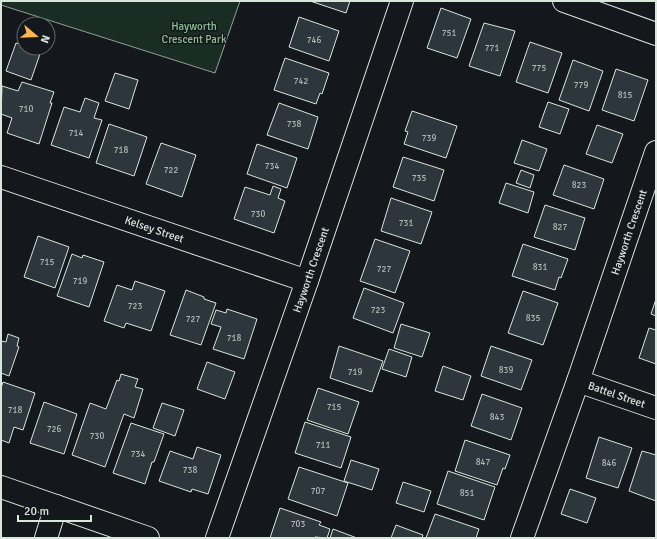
<svg xmlns="http://www.w3.org/2000/svg" width="657" height="539" viewBox="0 0 657 539" font-family="Signika,sans-serif">
<style>
.green{fill:#1a2d24;stroke:#939e99}
.building{fill:#2c363c;stroke:#d8e6dc}
.lines{fill:none;stroke-linecap:round;stroke-linejoin:round}
.street-casing{stroke:#d8e6dc;stroke-width:24}
.street{stroke:#14181c;stroke-width:22}
.labels{text-anchor:middle;stroke-width:3;stroke-linejoin:round;paint-order:stroke}
.number-label{font-size:9px;fill:#adbab4}
.park-label{font-size:11px;fill:#8ac095;stroke:#14181c}
.street-label{font-size:11px;fill:#d8e6dc;stroke:#14181c}
</style>
<rect width="100%" height="100%" fill="#14181c"/>
<polygon class="green" points="1,1 240,1 215,73 1,5"/>
<g class="building">
<polygon points="310,1 350,1 346,13"/>
<polygon points="441,8 471,19 457,58 427,48"/>
<polygon points="299,17 339,31 329,61 289,47"/>
<polygon points="484,23 515,31 500,76 469,66"/>
<polygon points="530,42 562,53 548,93 516,82"/>
<polygon points="16,43 24,45 24,48 32,48 41,51 31,80 6,71"/>
<polygon points="285,58 329,73 322,94 320,93 316,104 274,90"/>
<polygon points="573,60 603,71 589,111 559,100"/>
<polygon points="616,69 648,80 634,121 602,110"/>
<polygon points="115,73 138,80 129,109 105,101"/>
<polygon points="22,82 54,92 50,103 52,103 39,144 7,133 12,118 1,114 2,86 18,91"/>
<polygon points="85,98 99,103 94,118 102,120 89,158 51,145 64,107 80,112"/>
<polygon points="548,102 569,109 560,134 539,127"/>
<polygon points="279,103 318,117 308,149 267,135"/>
<polygon points="412,111 457,126 446,158 404,144 408,132 405,131"/>
<polygon points="109,124 147,137 134,176 96,163"/>
<polygon points="597,125 623,134 612,163 586,154"/>
<polygon points="522,140 547,149 539,171 514,163"/>
<polygon points="161,143 196,155 182,197 146,184"/>
<polygon points="257,144 297,158 287,188 247,174"/>
<polygon points="403,157 444,170 434,201 393,187"/>
<polygon points="564,165 604,179 594,209 553,195"/>
<polygon points="521,170 534,175 530,188 516,183"/>
<polygon points="506,183 534,192 528,213 499,203"/>
<polygon points="273,186 281,189 278,198 285,201 274,233 234,219 245,187 270,195"/>
<polygon points="391,198 432,212 421,244 381,231"/>
<polygon points="545,205 585,218 575,250 534,237"/>
<polygon points="38,236 69,247 55,288 24,277"/>
<polygon points="375,239 410,251 395,293 360,281"/>
<polygon points="523,244 568,259 561,278 559,277 555,290 512,276"/>
<polygon points="72,254 82,258 83,255 104,262 89,307 57,296"/>
<polygon points="135,281 165,291 151,331 126,323 124,328 104,321 117,285 132,290"/>
<polygon points="364,288 404,303 393,333 353,318"/>
<polygon points="186,290 204,297 204,299 216,303 201,345 170,335"/>
<polygon points="523,291 558,303 543,345 508,333"/>
<polygon points="656,299 656,316 651,314"/>
<polygon points="227,309 257,319 244,359 213,349 221,327 211,324 216,310 226,313"/>
<polygon points="401,324 430,333 422,357 394,348"/>
<polygon points="649,328 656,330 656,364 639,358"/>
<polygon points="8,334 19,338 17,346 19,347 9,376 1,373 1,341 6,342"/>
<polygon points="339,346 383,361 372,392 330,378"/>
<polygon points="491,346 532,360 521,390 481,376"/>
<polygon points="389,349 412,357 406,377 382,369"/>
<polygon points="207,362 235,372 225,399 197,389"/>
<polygon points="443,366 471,376 463,400 435,391"/>
<polygon points="121,374 138,379 135,387 143,389 134,418 124,414 105,467 72,455 90,403 106,409 117,380 119,381"/>
<polygon points="3,382 35,393 23,430 14,427 9,443 1,440 1,388"/>
<polygon points="318,388 359,402 348,434 307,420"/>
<polygon points="482,394 522,408 511,440 471,426"/>
<polygon points="44,402 77,414 64,454 30,443"/>
<polygon points="162,403 184,410 175,436 153,428"/>
<polygon points="305,422 351,437 341,468 295,453"/>
<polygon points="131,423 164,434 154,462 152,462 145,484 113,473"/>
<polygon points="599,437 632,448 618,488 586,478"/>
<polygon points="465,440 510,455 505,469 503,468 497,485 455,471"/>
<polygon points="197,447 221,455 208,494 192,489 191,492 159,481 170,451 193,459"/>
<polygon points="642,451 656,455 656,501 629,491"/>
<polygon points="351,460 379,469 372,490 344,481"/>
<polygon points="299,467 348,483 337,516 288,499"/>
<polygon points="448,471 495,487 484,520 437,504"/>
<polygon points="403,482 431,491 424,512 396,503"/>
<polygon points="570,489 596,498 587,523 561,514"/>
<polygon points="280,508 321,522 319,525 330,529 327,538 315,537 315,538 270,538"/>
<polygon points="435,514 479,529 476,538 426,538"/>
<polygon points="396,525 423,535 422,538 391,538"/>
<polygon points="333,529 357,538 330,538"/>
</g>
<g class="lines">
<g class="street-casing">
<g id="street">
<polyline points="564,1 656,34"/>
<path id="s1" d="M1 177 307 281"/>
<path id="s2" d="M578 381 656 408"/>
<polyline points="1,487 148,538"/>
<polyline points="46,538 56,506"/>
<path id="s3" d="M217 538 307 281 402 1"/>
<path id="s4" d="M522 538 578 381 656 152"/>
</g>
</g>
<use href="#street" class="street"/>
</g>
<g class="labels">
<g class="number-label">
<text x="449" y="36">751</text>
<text x="314" y="43">746</text>
<text x="492" y="51">771</text>
<text x="539" y="71">775</text>
<text x="301" y="84">742</text>
<text x="581" y="88">779</text>
<text x="625" y="98">815</text>
<text x="26" y="112">710</text>
<text x="294" y="127">738</text>
<text x="76" y="136">714</text>
<text x="429" y="141">739</text>
<text x="121" y="153">718</text>
<text x="272" y="169">734</text>
<text x="171" y="173">722</text>
<text x="419" y="181">735</text>
<text x="579" y="188">823</text>
<text x="258" y="217">730</text>
<text x="406" y="226">731</text>
<text x="560" y="230">827</text>
<text x="47" y="265">715</text>
<text x="540" y="270">831</text>
<text x="384" y="272">727</text>
<text x="80" y="284">719</text>
<text x="135" y="309">723</text>
<text x="378" y="313">723</text>
<text x="533" y="321">835</text>
<text x="193" y="322">727</text>
<text x="234" y="341">718</text>
<text x="506" y="373">839</text>
<text x="355" y="375">719</text>
<text x="334" y="410">715</text>
<text x="15" y="413">718</text>
<text x="497" y="420">843</text>
<text x="54" y="432">726</text>
<text x="97" y="439">730</text>
<text x="323" y="448">711</text>
<text x="138" y="457">734</text>
<text x="483" y="465">847</text>
<text x="609" y="466">846</text>
<text x="190" y="473">738</text>
<text x="318" y="494">707</text>
<text x="467" y="496">851</text>
<text x="298" y="527">703</text>
</g>
<g class="park-label">
<text x="194" y="30">Hayworth<tspan x="194" dy="13">Crescent Park</tspan></text>
</g>
<g class="street-label">
<text dy="4" stroke="none"><textPath href="#s1" startOffset="162">Kelsey Street</textPath></text>
<text dy="4" stroke="none"><textPath href="#s4" startOffset="324">Hayworth Crescent</textPath></text>
<text dy="4" stroke="none"><textPath href="#s3" startOffset="284">Hayworth Crescent</textPath></text>
<text dy="4" stroke="none"><textPath href="#s2" startOffset="41">Battel Street</textPath></text>
</g>
</g>
<rect width="657" height="539" fill="none" stroke="#d8e6dc" stroke-width="4"/>
<g transform="translate(36 36) rotate(109)"><circle r="19" fill="#14181c" stroke="#626a69"/>
<path d="M0-3L7 15L0 10L-7 15Z" fill="#ffb74d"/>
<text y="-6" font-size="11" font-weight="bold" text-anchor="middle" fill="#d8e6dc">N</text>
</g>
<path d="M18 515v6h73v-6" fill="none" stroke="#d8e6dc" stroke-width="2"/>
<text x="24" y="515" font-size="12" fill="#d8e6dc" stroke="#14181c" stroke-width="3" paint-order="stroke">20 m</text>
</svg>
